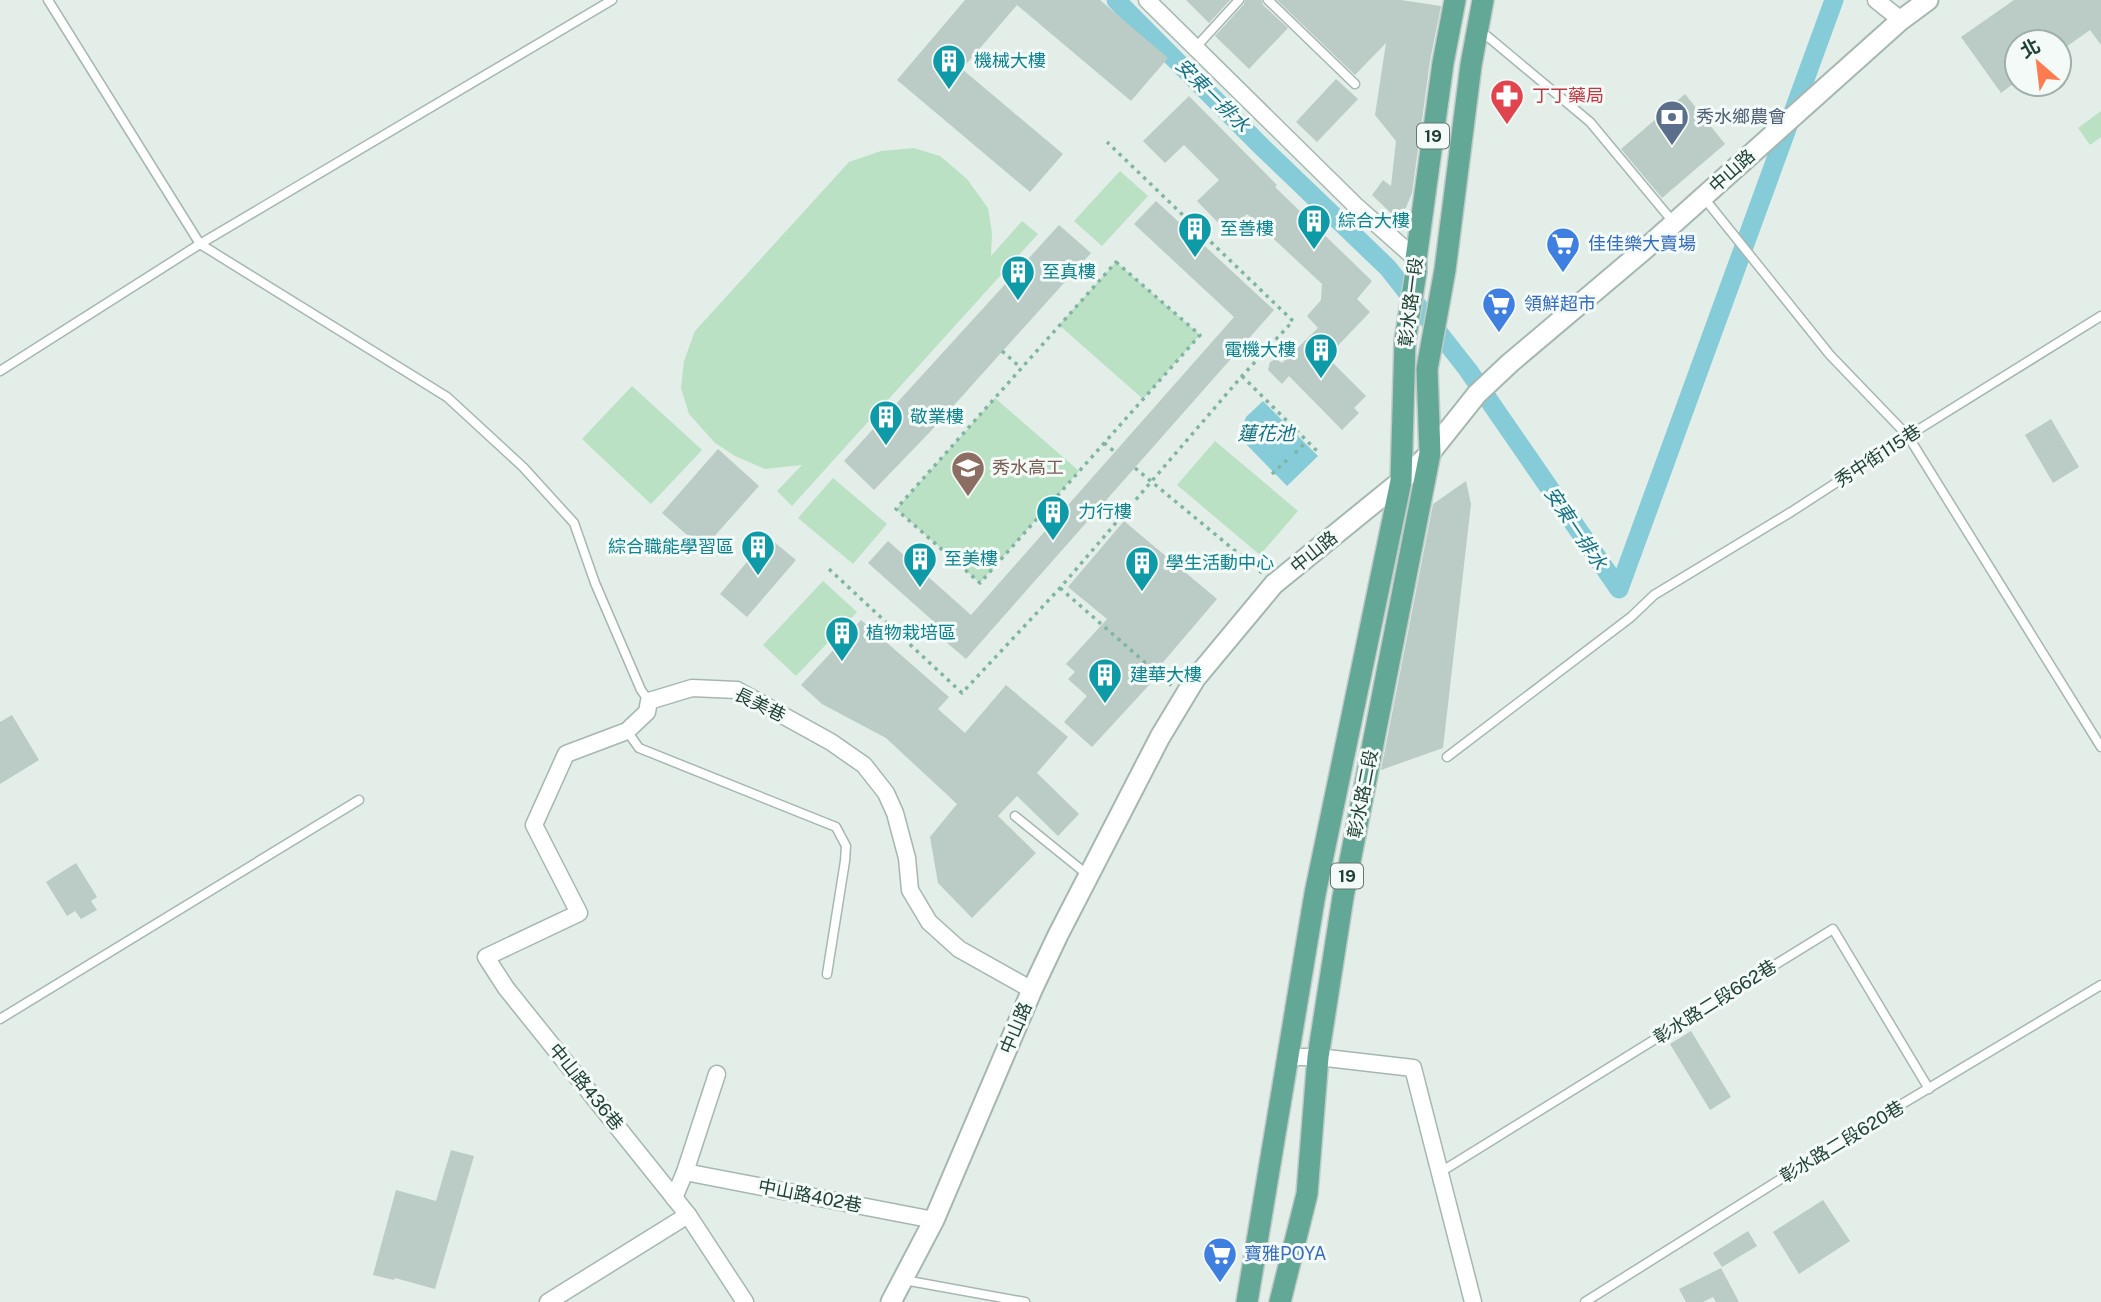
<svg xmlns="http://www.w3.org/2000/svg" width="2101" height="1302" viewBox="0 0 2101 1302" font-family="'Public Sans','Noto Sans TC',sans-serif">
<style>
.green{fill:#bae1c4}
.water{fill:#86cbd8}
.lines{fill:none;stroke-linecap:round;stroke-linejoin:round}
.canal{stroke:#86cbd8;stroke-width:19}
.building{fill:#baccc5}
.service-casing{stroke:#a5b7b0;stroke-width:11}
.minor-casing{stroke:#a5b7b0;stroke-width:19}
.tertiary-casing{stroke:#a5b7b0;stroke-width:23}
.primary-casing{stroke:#c1cac7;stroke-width:24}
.path{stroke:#80b5a4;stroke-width:3.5;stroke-dasharray:3.5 5;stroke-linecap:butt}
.service{stroke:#fff;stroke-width:8}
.minor{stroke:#fff;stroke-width:16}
.tertiary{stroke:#fff;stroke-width:19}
.primary{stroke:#63a896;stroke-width:21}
.labels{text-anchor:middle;stroke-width:6;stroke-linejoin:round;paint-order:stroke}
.shield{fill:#f4faf7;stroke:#607871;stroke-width:2}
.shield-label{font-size:16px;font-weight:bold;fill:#204138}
.culture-label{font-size:18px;fill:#0d838f;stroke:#f4faf7;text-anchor:start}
.health-label{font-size:18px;fill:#be3a42;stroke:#f4faf7;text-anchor:start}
.service-label{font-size:18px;fill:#4e5e75;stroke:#f4faf7;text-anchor:start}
.street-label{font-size:18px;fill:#204138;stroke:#f4faf7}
.shop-label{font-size:18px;fill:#366cbe;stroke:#f4faf7;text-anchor:start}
.education-label{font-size:18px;fill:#785e54;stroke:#f4faf7;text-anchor:start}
.water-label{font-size:19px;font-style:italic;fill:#147183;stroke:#f4faf7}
</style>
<rect width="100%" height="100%" fill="#e3eee9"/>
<g class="green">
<polygon points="2101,111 2101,137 2090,145 2078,128"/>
<polygon points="914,148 940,156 967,179 988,208 992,233 991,256 1022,221 1038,234 792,506 777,491 802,465 765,469 735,456 715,443 689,414 681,388 684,361 695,331 849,162 881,151"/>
<polygon points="1120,171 1148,196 1102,246 1074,221"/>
<polygon points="1116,262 1200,335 1143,399 1059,325"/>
<polygon points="632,386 702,450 651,504 582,439"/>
<polygon points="995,398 1079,471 980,583 896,509"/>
<polygon points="1215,441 1298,511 1260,555 1177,485"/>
<polygon points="833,478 887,524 853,564 798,518"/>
<polygon points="823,581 857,612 796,676 763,645"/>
</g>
<polygon class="water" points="1263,401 1318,456 1287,486 1247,445 1241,432 1246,417"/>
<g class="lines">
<polyline class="canal" points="1116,0 1262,147 1388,268 1468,370 1619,589 1834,0"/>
</g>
<g class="building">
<polygon points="965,0 1100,0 1168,58 1131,101 1017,5 962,69 1063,154 1030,192 897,80"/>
<polygon points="1186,0 1230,0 1209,23"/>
<polygon points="1245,0 1262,0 1263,5 1288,28 1249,69 1215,36 1244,4"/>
<polygon points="1277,0 1401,0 1441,6 1430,61 1412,193 1405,210 1394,216 1372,195 1383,180 1391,186 1396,141 1375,115 1386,43 1355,75"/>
<polygon points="2014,0 2101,0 2101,45 2090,30 2059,52 2059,42 2017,42 2017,81 2001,93 1961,37"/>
<polygon points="1336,79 1358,99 1317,142 1296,122"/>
<polygon points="1685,94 1725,144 1662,198 1621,149"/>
<polygon points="1189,96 1277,185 1275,187 1372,281 1357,299 1370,312 1327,357 1366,396 1354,408 1359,413 1342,430 1289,376 1282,384 1268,370 1270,362 1276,359 1282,363 1318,328 1307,316 1321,300 1322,284 1247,214 1228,233 1197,201 1219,180 1184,145 1165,163 1143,141"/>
<polygon points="1156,201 1274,310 966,659 946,642 951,637 868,563 888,541 971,615 1234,317 1134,224"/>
<polygon points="1059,225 1091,253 929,433 874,490 844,461"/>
<polygon points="2051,419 2079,467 2053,483 2025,435"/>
<polygon points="718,449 759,486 703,549 662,513"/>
<polygon points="1466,481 1471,504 1443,748 1381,770 1433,504"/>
<polygon points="1124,521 1217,599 1147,681 1150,684 1092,747 1064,722 1087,696 1068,679 1075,672 1066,664 1107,619 1068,587"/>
<polygon points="768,537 796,560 747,617 720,594"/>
<polygon points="861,620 949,697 938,709 965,733 1006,685 1068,737 1037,773 1079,814 1058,836 1017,796 998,816 1036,853 972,918 938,883 930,837 957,804 886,738 822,704 801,685"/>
<polygon points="12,715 39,760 0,784 0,722"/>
<polygon points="76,863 97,897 91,901 97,910 81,919 75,911 67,916 46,882"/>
<polygon points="1691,1031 1731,1097 1710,1110 1670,1044"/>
<polygon points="451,1150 474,1156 435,1289 395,1278 394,1280 373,1275 396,1190 436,1201"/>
<polygon points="1823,1200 1850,1241 1799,1274 1773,1232"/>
<polygon points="1748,1231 1757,1246 1722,1267 1713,1253"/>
<polygon points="1721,1268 1739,1302 1716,1302 1713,1297 1703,1302 1686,1302 1679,1289"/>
</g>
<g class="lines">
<g class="service-casing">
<g id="service">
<polyline points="48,0 200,244 447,397 523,467 574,523 595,583 641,690 649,701"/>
<polyline points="1268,0 1355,84"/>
<polyline points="1481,31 1590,122 1674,223"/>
<polyline points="1196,47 1239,0"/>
<polyline points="1704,198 1830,355 1908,436 2101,747"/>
<polyline points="0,371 200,244 612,0"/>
<polyline points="627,731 639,748 836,827 846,846 845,861 827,974"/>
<polyline points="1447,757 1631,617 1654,595 1791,512 1908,436 2101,316"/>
<polyline points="1015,816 1089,876"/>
<polyline points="0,1019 359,800"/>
<polyline points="1439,1173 1833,929 1929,1089"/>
<polyline points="904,1280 1025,1302"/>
<polyline points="1585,1302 1857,1131 2101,985"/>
</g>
</g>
<g class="minor-casing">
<g id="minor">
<polyline points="1147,0 1355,205 1416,259"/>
<polyline points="1876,0 1901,20"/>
<polyline points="1288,1057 1318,1057 1413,1068 1473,1302"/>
<polyline points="685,1172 934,1220"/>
<polyline points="674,1198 685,1172 717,1074"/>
<polyline points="548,1302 688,1215"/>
<polyline points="745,1302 688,1215 506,988 486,957 579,913 534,825 566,754 627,731 647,712 649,701 692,688 737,690 831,742 864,765 886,793 895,813 907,858 910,890 929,922 959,949 1032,990"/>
</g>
</g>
<g class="tertiary-casing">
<polyline id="tertiary" points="891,1302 934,1220 1032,990 1058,935 1160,737 1195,679 1274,584 1401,481 1430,453 1477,394 1510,363 1645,249 1901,20 1928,0"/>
</g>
<g class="primary-casing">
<g id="primary">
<polyline points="1247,1302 1315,894 1401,481 1405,341 1416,272 1416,259 1443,63 1455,0"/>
<polyline points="1280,1302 1307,1194 1318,1057 1343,897 1430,453 1427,369 1445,270 1471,65 1483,0"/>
</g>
</g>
<g class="path">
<polygon points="1116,262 1200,335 980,583 896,509"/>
<polyline points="1002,351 1021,368"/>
<polyline points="1242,376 1320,454"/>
<polyline points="1104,443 1115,452"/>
<polyline points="1295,453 1307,441"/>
<polyline points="1135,468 1262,573"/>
<polyline points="1272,474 1287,460"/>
<polyline points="829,569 962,693 1060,588 1242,376 1293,321 1107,142"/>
<polyline points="1060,588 1172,686"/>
</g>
<use href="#service" class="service"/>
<use href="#minor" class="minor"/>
<use href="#tertiary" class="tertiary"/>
<use href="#primary" class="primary"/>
</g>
<defs>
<g id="building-pin" transform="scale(1.75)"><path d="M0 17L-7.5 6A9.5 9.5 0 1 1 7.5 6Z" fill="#0f9aa8" stroke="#f4faf7"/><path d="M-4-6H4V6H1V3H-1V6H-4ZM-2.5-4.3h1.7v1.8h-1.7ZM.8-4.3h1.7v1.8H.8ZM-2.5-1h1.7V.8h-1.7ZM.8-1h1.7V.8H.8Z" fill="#fff"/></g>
<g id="pharmacy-pin" transform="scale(1.75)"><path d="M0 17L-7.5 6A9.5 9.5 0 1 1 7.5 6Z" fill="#e0444e" stroke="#f4faf7"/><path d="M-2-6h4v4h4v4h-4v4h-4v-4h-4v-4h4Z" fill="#fff"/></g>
<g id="bank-pin" transform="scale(1.75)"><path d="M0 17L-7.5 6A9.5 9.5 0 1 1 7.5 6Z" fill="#5c6f8a" stroke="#f4faf7"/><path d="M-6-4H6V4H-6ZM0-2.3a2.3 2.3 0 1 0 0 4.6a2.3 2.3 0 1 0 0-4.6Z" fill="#fff"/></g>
<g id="supermarket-pin" transform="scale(1.75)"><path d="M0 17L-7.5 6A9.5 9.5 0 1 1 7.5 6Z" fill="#3f7fe0" stroke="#f4faf7"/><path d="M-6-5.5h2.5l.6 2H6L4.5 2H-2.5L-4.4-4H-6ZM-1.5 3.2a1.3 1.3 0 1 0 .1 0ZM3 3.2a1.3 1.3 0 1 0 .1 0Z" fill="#fff"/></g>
<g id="school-pin" transform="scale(1.75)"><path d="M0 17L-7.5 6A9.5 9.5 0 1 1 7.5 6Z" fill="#8d6e63" stroke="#f4faf7"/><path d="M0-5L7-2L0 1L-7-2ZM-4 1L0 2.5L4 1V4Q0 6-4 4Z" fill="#fff"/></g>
</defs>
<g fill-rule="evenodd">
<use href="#building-pin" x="949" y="61"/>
<use href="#pharmacy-pin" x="1507" y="96"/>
<use href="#bank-pin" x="1672" y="117"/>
<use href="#building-pin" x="1314" y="221"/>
<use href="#building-pin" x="1195" y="229"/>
<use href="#supermarket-pin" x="1563" y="244"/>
<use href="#building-pin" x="1018" y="272"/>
<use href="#supermarket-pin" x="1499" y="304"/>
<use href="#building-pin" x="1321" y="350"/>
<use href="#building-pin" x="886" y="417"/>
<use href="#school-pin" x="968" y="468"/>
<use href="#building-pin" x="1053" y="512"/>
<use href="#building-pin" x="758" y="547"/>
<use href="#building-pin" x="920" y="559"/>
<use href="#building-pin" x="1142" y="563"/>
<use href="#building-pin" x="842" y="633"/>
<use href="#building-pin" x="1105" y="675"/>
<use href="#supermarket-pin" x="1220" y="1254"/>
</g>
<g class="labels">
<g class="shield">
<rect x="1417" y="123.5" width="32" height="25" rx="5"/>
<rect x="1331" y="863.5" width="32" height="25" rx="5"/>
</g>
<g class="shield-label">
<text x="1433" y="142">19</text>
<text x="1347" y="882">19</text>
</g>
<g class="culture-label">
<text x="974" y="67">機械大樓</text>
<text x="1338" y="227">綜合大樓</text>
<text x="1220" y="235">至善樓</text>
<text x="1042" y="278">至真樓</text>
<text x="1296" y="356" text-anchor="end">電機大樓</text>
<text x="910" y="423">敬業樓</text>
<text x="1078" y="518">力行樓</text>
<text x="734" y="553" text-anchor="end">綜合職能學習區</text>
<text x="944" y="565">至美樓</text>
<text x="1166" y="569">學生活動中心</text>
<text x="866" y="639">植物栽培區</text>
<text x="1130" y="681">建華大樓</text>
</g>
<g class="health-label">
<text x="1532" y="102">丁丁藥局</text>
</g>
<g class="service-label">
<text x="1696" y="123">秀水鄉農會</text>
</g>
<g class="street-label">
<text transform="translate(1732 171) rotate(-42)" y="6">中山路</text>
<text transform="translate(1411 302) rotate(-83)" y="6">彰水路一段</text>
<text transform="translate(1878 456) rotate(-33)" y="6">秀中街115巷</text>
<text transform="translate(1314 552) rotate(-39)" y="6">中山路</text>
<text transform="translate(760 705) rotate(26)" y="6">長美巷</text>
<text transform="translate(1363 794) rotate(-79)" y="6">彰水路二段</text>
<text transform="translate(1715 1002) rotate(-32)" y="6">彰水路二段662巷</text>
<text transform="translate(1016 1028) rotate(-67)" y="6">中山路</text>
<text transform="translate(586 1087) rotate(51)" y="6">中山路436巷</text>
<text transform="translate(1842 1142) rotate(-31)" y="6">彰水路二段620巷</text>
<text transform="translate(810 1196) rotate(11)" y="6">中山路402巷</text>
</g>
<g class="shop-label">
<text x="1588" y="250">佳佳樂大賣場</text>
<text x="1524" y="310">領鮮超市</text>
<text x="1244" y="1260">寶雅POYA</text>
</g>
<g class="education-label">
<text x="992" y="474">秀水高工</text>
</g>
<g class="water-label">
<text transform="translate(1213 95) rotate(45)" y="7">安東一排水</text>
<text x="1266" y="440">蓮花池</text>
<text transform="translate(1576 528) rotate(56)" y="7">安東一排水</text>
</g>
</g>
<g transform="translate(2038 63) rotate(332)"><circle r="33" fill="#f4faf7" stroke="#9fb0ab" stroke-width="2"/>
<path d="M0-5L12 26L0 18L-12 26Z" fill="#ff7b50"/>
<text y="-10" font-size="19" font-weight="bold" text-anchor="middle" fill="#204138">北</text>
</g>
</svg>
